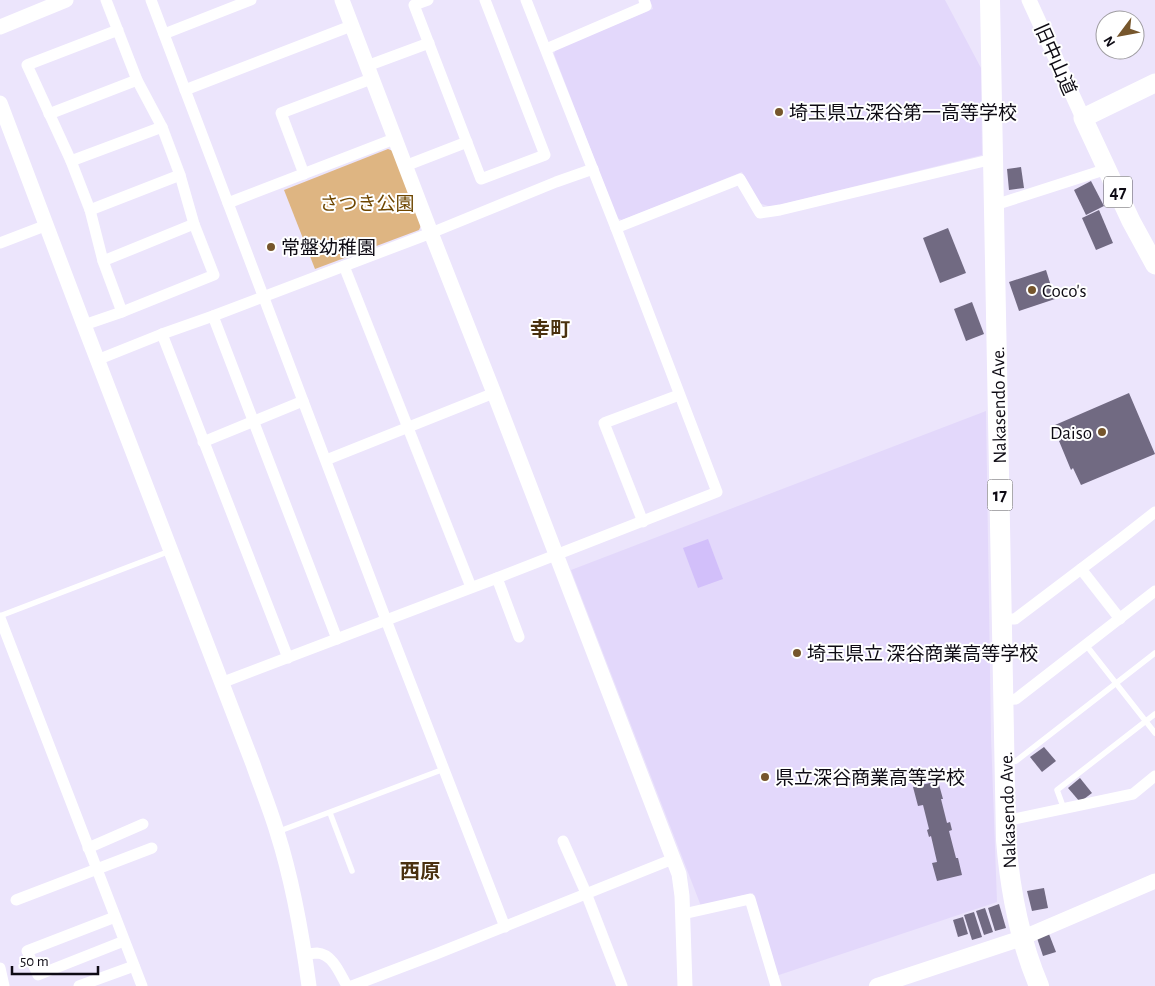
<svg xmlns="http://www.w3.org/2000/svg" width="1155" height="986" viewBox="0 0 1155 986" font-family="'Alegreya Sans','Noto Sans JP',sans-serif">
<style>
.built{fill:#e3d8fb}
.green{fill:#deb582}
.water{fill:#d2bffa}
.building{fill:#716a82}
.lines{fill:none;stroke-linecap:round;stroke-linejoin:round}
.service{stroke:#fff;stroke-width:5.5}
.minor{stroke:#fff;stroke-width:11}
.tertiary{stroke:#fff;stroke-width:15}
.secondary{stroke:#fff;stroke-width:16}
.primary{stroke:#fff;stroke-width:19}
.trunk{stroke:#fff;stroke-width:20}
.poi-dot{fill:#76562c;stroke:#fff;stroke-width:2}
.labels{text-anchor:middle;stroke-width:4;stroke-linejoin:round;paint-order:stroke}
.shield{fill:#fff;stroke:#56545a;stroke-width:1}
.shield-label{font-size:18px;font-weight:bold;fill:#0e0b14}
.street-label{font-size:19px;fill:#0e0b14;stroke:#fff}
.poi-label{font-size:19px;fill:#0e0b14;stroke:#fff;text-anchor:start}
.park-label{font-size:19px;fill:#6e4601;stroke:#fff}
.neighbourhood-label{font-size:20px;font-weight:bold;fill:#4a320f;stroke:#fff}
</style>
<rect width="100%" height="100%" fill="#ece5fc"/>
<g class="built">
<polygon points="650,0 945,0 981,68 982,155 771,207 759,203 742,172 622,220 617,218 554,54 556,49 653,9"/>
<polygon points="986,411 991,736 997,902 776,976 753,893 701,906 571,570"/>
</g>
<polygon class="green" points="388,149 393,151 422,223 419,230 315,269 284,190"/>
<polygon class="water" points="708,539 723,579 698,588 683,548"/>
<g class="building">
<polygon points="1021,167 1024,188 1009,190 1007,169"/>
<polygon points="1091,181 1104,206 1086,215 1074,190"/>
<polygon points="1099,210 1113,243 1096,250 1082,218"/>
<polygon points="948,228 966,273 940,283 923,238"/>
<polygon points="1046,270 1055,299 1019,311 1009,282"/>
<polygon points="972,302 984,334 966,341 954,309"/>
<polygon points="1129,393 1155,454 1081,485 1073,468 1071,470 1059,441 1061,440 1055,425"/>
<polygon points="1044,747 1056,761 1042,772 1030,757"/>
<polygon points="1080,778 1092,793 1080,802 1068,788"/>
<polygon points="938,781 943,799 941,799 947,823 950,822 952,830 949,831 956,858 958,858 962,875 937,881 932,863 937,862 931,836 929,837 927,830 929,829 923,805 918,806 913,787"/>
<polygon points="1044,888 1048,908 1032,911 1027,891"/>
<polygon points="999,904 1006,928 995,931 988,908"/>
<polygon points="985,908 993,932 984,935 976,911"/>
<polygon points="974,912 982,937 972,940 964,915"/>
<polygon points="963,917 968,934 958,937 953,920"/>
<polygon points="1049,934 1056,952 1043,956 1037,938"/>
</g>
<g class="lines">
<g class="service">
<polyline points="0,616 170,551"/>
<polyline points="1086,645 1155,733"/>
<polyline points="1007,763 1016,761 1155,653"/>
<polyline points="1064,809 1057,790 1155,714"/>
<polyline points="330,813 352,871"/>
<polyline points="277,832 444,769"/>
</g>
<g class="minor">
<polyline points="106,0 137,80 162,127 180,175 194,224 214,275 122,312 103,261 90,210 71,161 27,65 118,30"/>
<polyline points="151,0 391,633 505,927"/>
<polyline points="428,0 414,5 481,179 545,155 485,0"/>
<polyline points="164,34 251,0"/>
<polyline points="546,49 646,6 644,0"/>
<polyline points="367,66 429,43"/>
<polyline points="185,90 351,26"/>
<polyline points="49,114 137,80"/>
<polyline points="71,161 162,127"/>
<polyline points="405,166 467,142"/>
<polyline points="304,174 281,113 371,79"/>
<polyline points="228,203 394,139"/>
<polyline points="995,205 1107,169"/>
<polyline points="90,210 180,175"/>
<polyline points="616,228 740,179 760,213 780,210 993,159"/>
<polyline points="0,243 47,225"/>
<polyline points="103,261 194,224"/>
<polyline points="344,266 471,587"/>
<polyline points="213,316 337,639"/>
<polyline points="84,325 122,312"/>
<polyline points="162,334 288,658"/>
<polyline points="97,360 162,334 213,316 431,233 556,182 593,169"/>
<polyline points="203,442 303,401"/>
<polyline points="326,460 494,393"/>
<polyline points="643,522 604,423 679,395"/>
<polyline points="1081,569 1120,619"/>
<polyline points="497,578 519,637"/>
<polyline points="0,618 142,986"/>
<polyline points="1002,619 1015,619 1122,538 1155,512"/>
<polyline points="221,683 497,578 717,492 616,228 526,0"/>
<polyline points="1003,700 1016,699 1155,591"/>
<polyline points="1005,821 1133,794 1155,776"/>
<polyline points="563,841 586,893 622,986"/>
<polyline points="88,848 143,824"/>
<polyline points="16,900 152,848"/>
<polyline points="683,914 750,899 776,986"/>
<polyline points="115,917 27,951 38,975 124,941"/>
<path d="M305 955C309 954 313 953 317 953 333 954 340 974 347 986"/>
<polyline points="0,968 4,986"/>
<polyline points="79,986 134,966"/>
<polyline points="352,986 436,954 673,859"/>
</g>
<g class="tertiary">
<polyline points="342,0 431,233 494,393 679,874 682,896 685,986"/>
<polyline points="1029,0 1083,118"/>
<polyline points="0,27 66,0"/>
<path d="M0 103 84 325 253 764C261 787 270 809 277 832 293 882 302 934 309 986"/>
<polyline points="1022,938 1155,881"/>
</g>
<polyline class="secondary" points="877,986 1022,938"/>
<polyline class="primary" points="1155,83 1083,118 1131,221 1155,265"/>
<path class="trunk" d="M990 0 1006 840C1010 890 1019 939 1039 986"/>
</g>
<g class="poi-dot">
<circle cx="779" cy="112" r="5"/>
<circle cx="271" cy="247" r="5"/>
<circle cx="1032" cy="290" r="5"/>
<circle cx="1102" cy="432" r="5"/>
<circle cx="797" cy="653" r="5"/>
<circle cx="765" cy="777" r="5"/>
</g>
<g class="labels">
<g class="shield">
<rect x="1104" y="176.5" width="28" height="31" rx="4"/>
<rect x="987.5" y="479.5" width="25" height="31" rx="4"/>
</g>
<g class="shield-label">
<text x="1118" y="198">47</text>
<text x="1000" y="501">17</text>
</g>
<g class="street-label">
<text transform="translate(1056 59) rotate(66)" y="7">旧中山道</text>
<text transform="translate(998 405) rotate(-91)" y="7">Nakasendo Ave.</text>
<text transform="translate(1007 810) rotate(-92)" y="7">Nakasendo Ave.</text>
</g>
<g class="poi-label">
<text x="789" y="119">埼玉県立深谷第一高等学校</text>
<text x="281" y="254">常盤幼稚園</text>
<text x="1042" y="297">Coco's</text>
<text x="1092" y="439" text-anchor="end">Daiso</text>
<text x="807" y="660">埼玉県立 深谷商業高等学校</text>
<text x="775" y="784">県立深谷商業高等学校</text>
</g>
<g class="park-label">
<text x="367" y="210">さつき公園</text>
</g>
<g class="neighbourhood-label">
<text x="550" y="336">幸町</text>
<text x="420" y="878">西原</text>
</g>
</g>
<g transform="translate(1120 35) rotate(238)"><circle r="24" fill="#ffffff" stroke="#9f9da1"/>
<path d="M0-4L9 19L0 12L-9 19Z" fill="#76562c"/>
<text y="-8" font-size="14" font-weight="bold" text-anchor="middle" fill="#0e0b14">N</text>
</g>
<path d="M12 966v8h86v-8" fill="none" stroke="#0e0b14" stroke-width="2.5"/>
<text x="20" y="966" font-size="15" fill="#0e0b14" stroke="#ffffff" stroke-width="4" paint-order="stroke">50 m</text>
</svg>
